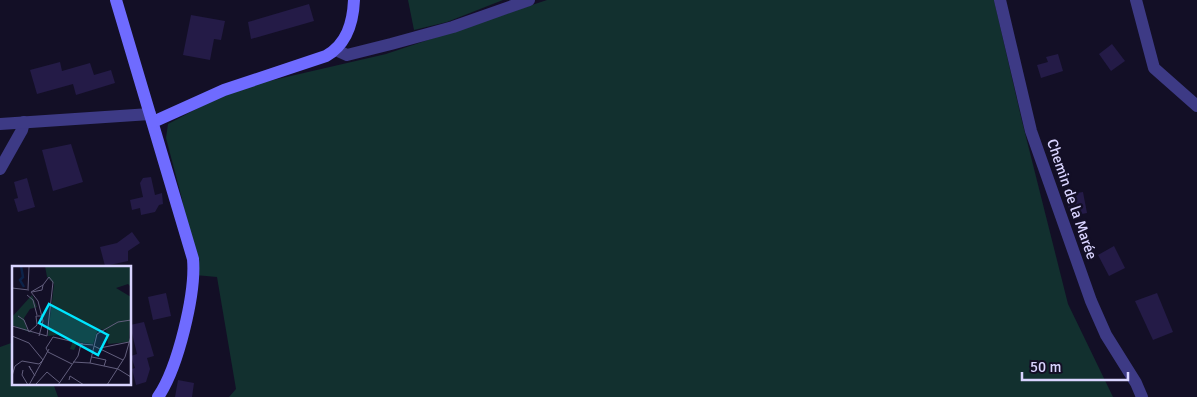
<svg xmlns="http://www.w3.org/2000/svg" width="1197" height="397" viewBox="0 0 1197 397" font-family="Signika,sans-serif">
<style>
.green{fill:#12302f}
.building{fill:#241b47}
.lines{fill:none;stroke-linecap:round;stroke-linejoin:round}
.minor{stroke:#3d3a85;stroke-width:12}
.tertiary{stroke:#3d3a85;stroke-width:12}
.secondary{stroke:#6f6bff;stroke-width:12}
.labels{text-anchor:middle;stroke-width:5;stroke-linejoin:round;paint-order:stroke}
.street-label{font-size:15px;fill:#d9d4ff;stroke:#130f26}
.inset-river{fill:none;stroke:#0c2248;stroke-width:2.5}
.inset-road{fill:none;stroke:#625e7d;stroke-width:1}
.view{fill:#00e5ff;fill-opacity:0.15;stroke:#00e5ff;stroke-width:2.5}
.inset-edge{fill:none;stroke:#d9d4ff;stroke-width:2.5}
</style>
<rect width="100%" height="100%" fill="#130f26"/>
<g class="green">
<polygon points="408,0 503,0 447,22 414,30"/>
<polygon points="547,0 994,0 1021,117 1068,304 1113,397 229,397 236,389 217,277 195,275 182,199 166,138 168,124 234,89 386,54"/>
<polygon points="14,342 14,383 53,383 58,397 0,397 0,347"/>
</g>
<g class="building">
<polygon points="309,4 314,21 251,39 248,22"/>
<polygon points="191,15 225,21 221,40 214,39 210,60 183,55"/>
<polygon points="1112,44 1125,61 1111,71 1099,54"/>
<polygon points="1058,54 1063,71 1041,78 1037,65 1048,62 1046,57"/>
<polygon points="60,62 62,71 90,63 94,75 111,70 115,83 76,95 73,84 37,94 30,70"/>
<polygon points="71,144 83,182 53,191 42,150"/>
<polygon points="151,177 155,195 162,193 163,204 159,205 155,212 141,215 140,208 132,210 130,200 143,197 140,183 143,178"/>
<polygon points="27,178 35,207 18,212 14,199 18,198 14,182"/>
<polygon points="1083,192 1087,213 1071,216 1065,195"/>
<polygon points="132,232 140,243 128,251 128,261 105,266 100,247 117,243"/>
<polygon points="1114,246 1125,268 1109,276 1098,255"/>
<polygon points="166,293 171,316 153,320 148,297"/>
<polygon points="1157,293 1173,332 1153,340 1135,301"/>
<polygon points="144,322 154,356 147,358 150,369 146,382 136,385 132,369 135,368 131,356 137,354 130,325"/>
<polygon points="178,380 194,383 192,397 175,397"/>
</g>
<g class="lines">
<g class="minor">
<polyline points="1000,0 1031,131 1091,301 1106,335 1136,383 1142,397"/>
<polyline points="1136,0 1154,68 1197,106"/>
<polyline points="336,50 347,55 391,44 453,27 529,0"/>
<polyline points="0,169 22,130 24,122"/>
</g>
<polyline class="tertiary" points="0,124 150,114"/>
<g class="secondary">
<path d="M116 0 193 259C196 293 178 368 158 397"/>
<path d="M153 122 224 90 326 56C347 44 353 23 354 0"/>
</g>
</g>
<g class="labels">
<g class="street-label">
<text transform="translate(1072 199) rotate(71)" y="5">Chemin de la Marée</text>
</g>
</g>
<g transform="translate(12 266)">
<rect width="119" height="119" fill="#130f26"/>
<path d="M33 0H119V21L116 18 104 22 119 31 117 76 96 78 94 64 86 63 81 78 66 76 62 84 58 83 61 75 46 69 36 70 42 18 35 11ZM20 29 25 41 18 43 12 52 15 64 22 68 0 59V51Z" fill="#12302f"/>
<path class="inset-river" d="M9 0 11 11 8 14 12 21M0 93V71"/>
<path class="inset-road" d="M0 22 17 24M16 23 17 1M19 26 26 35 31 55 27 70M20 26 30 24 31 19M15 29 21 34 25 49M6 50 12 54 17 66 25 59 24 50H29M0 60 35 70 41 16 37 11 31 19 19 26M0 70 17 77 31 94 27 98 10 95 3 100 0 110M82 80 111 94M88 82 117 76M36 86 34 82 41 71 71 78M36 86 60 98M80 91 94 94 92 100M61 96 78 97 85 68 106 56 119 54M78 97 106 103 119 111M11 104 10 109 16 119M19 104 17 100 23 110M57 114 58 110 72 119M24 118 35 106 48 117M17 119 37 83M46 119 66 90 69 78 81 79M95 119 113 91 119 70"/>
<path class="view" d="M37 38 96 69 86 89 27 57Z"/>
<rect width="119" height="119" class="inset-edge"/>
</g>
<path d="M1022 372v8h106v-8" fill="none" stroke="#d9d4ff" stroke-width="2.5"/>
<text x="1030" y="372" font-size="15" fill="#d9d4ff" stroke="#130f26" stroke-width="4" paint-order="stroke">50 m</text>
</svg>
